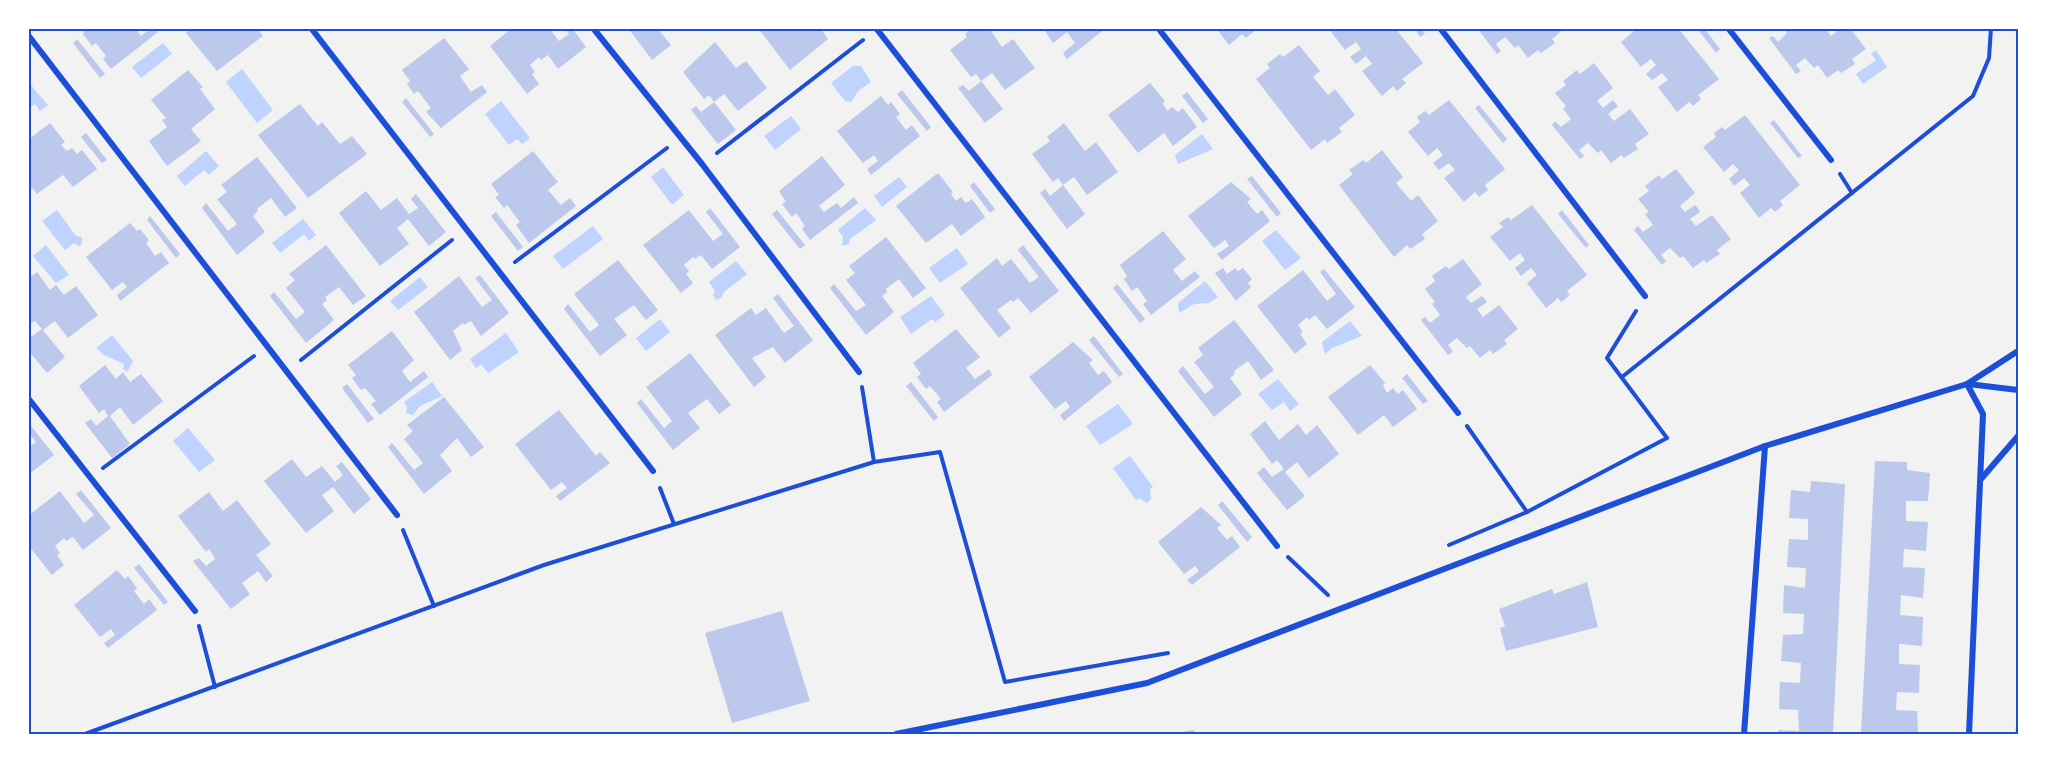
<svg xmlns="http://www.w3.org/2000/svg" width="2047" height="763" viewBox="0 0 2047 763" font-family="'Zilla Slab',serif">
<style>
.water{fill:#bfd3fe}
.building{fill:#bdc9ec}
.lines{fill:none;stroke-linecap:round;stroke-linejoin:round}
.path{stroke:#1d4ed8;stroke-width:4}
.minor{stroke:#1d4ed8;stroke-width:6}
.neatline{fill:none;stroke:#1d4ed8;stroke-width:2}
</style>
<rect width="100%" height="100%" fill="#f2f2f2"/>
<g class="water">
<polygon points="163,43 172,54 141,78 132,67"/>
<polygon points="1876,50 1887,67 1863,84 1856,74 1876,60 1871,54"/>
<polygon points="853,66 861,66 871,82 859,90 851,102 845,101 831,83"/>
<polygon points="242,69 273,110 257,123 226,82"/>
<polygon points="29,83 48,105 40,111 35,104 29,108"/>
<polygon points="501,101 530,138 522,144 517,139 509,145 485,114"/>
<polygon points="791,116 801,129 775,150 764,136"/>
<polygon points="1202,134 1213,149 1178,164 1175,155"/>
<polygon points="206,151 219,166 209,175 204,170 185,186 177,176"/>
<polygon points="663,167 684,195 672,205 651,177"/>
<polygon points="899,177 907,187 882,207 874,196"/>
<polygon points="865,208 876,220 850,239 849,244 842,246 843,237 838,230"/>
<polygon points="57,210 76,236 82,237 82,244 79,246 74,243 65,250 42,221"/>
<polygon points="303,219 316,235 309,241 304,234 280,253 272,243"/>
<polygon points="593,226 603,239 563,269 553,256"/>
<polygon points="1276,230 1301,258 1285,270 1262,241"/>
<polygon points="46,245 69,275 56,283 33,256"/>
<polygon points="957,248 968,264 940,283 929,268"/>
<polygon points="736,261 747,274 724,292 721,298 716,300 713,295 715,291 709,282"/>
<polygon points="420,277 428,287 398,310 390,301"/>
<polygon points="1205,281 1218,297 1209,303 1194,304 1179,313 1178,303"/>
<polygon points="931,296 945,315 935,322 932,319 911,334 900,317"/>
<polygon points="660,319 670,332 646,351 636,338"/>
<polygon points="1350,321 1362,336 1332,348 1325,354 1322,342"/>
<polygon points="506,333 519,352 488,373 481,364 476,368 470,359"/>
<polygon points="112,335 133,361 127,372 123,369 124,364 104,355 96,348"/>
<polygon points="1278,379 1299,404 1290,411 1284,402 1272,410 1258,394"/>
<polygon points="432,382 442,396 420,406 413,415 406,413 407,407 404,402"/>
<polygon points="1118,404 1133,424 1100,445 1086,426"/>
<polygon points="188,428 215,460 199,472 173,441"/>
<polygon points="1130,456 1153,487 1150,489 1151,499 1147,503 1139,498 1136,500 1113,468"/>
</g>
<g class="building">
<polygon points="85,28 135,28 141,36 152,28 158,32 111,69 103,59 106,56 96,43 92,46 83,34"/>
<polygon points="191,28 257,28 263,36 217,71 186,33"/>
<polygon points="512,28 549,28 559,41 569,34 564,28 572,28 586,47 558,69 548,55 541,60 539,57 530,65 535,72 532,74 539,84 527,94 490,46"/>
<polygon points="628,28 657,28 671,45 652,60"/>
<polygon points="758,28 820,28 828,39 790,70"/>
<polygon points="972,28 989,28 1002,47 1013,39 1035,68 1005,90 992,73 981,81 1003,109 985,123 958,88 963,85 969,91 981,81 976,74 971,77 950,50 967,37 965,34"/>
<polygon points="1043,28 1106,28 1067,59 1063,53 1075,43 1067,32 1053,43"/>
<polygon points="1216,28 1258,28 1246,38 1242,34 1229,45"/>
<polygon points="1328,28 1395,28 1423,63 1402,79 1406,83 1397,91 1393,86 1382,96 1362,71 1372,64 1366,56 1356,64 1350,57 1361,49 1356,42 1345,50"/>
<polygon points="1414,28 1420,28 1425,34 1420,37"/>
<polygon points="1477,28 1565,28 1552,39 1555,43 1541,53 1538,50 1528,58 1518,45 1515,48 1505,37 1496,44 1501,51 1497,54"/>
<polygon points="1632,28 1678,28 1719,79 1698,95 1701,99 1693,106 1689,102 1677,112 1658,87 1668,80 1662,73 1652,80 1646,74 1656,65 1651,59 1641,67 1621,42 1634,31"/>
<polygon points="1697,28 1704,28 1720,49 1716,53"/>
<polygon points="1783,28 1825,28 1831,36 1841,28 1850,28 1866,49 1852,59 1855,64 1841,73 1838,70 1827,78 1818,65 1814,68 1805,58 1796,65 1801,71 1796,74 1769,38 1773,36 1778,42 1787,33"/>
<polygon points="444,38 469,69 460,76 471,92 482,85 487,92 441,128 426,112 431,108 418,91 414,94 407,84 410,81 402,70"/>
<polygon points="77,39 105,74 100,78 73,43"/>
<polygon points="715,42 736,68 746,61 767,88 738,111 724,94 714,102 709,95 704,99 683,72"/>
<polygon points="1299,45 1320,71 1313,77 1328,95 1335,89 1355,115 1339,128 1342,132 1327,143 1325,139 1311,150 1256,79 1270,68 1267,64 1280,54 1283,57"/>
<polygon points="1594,63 1613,88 1597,101 1603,108 1613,100 1618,106 1608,114 1614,121 1630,109 1649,134 1635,144 1638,149 1624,158 1621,155 1611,163 1601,150 1598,153 1588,143 1579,150 1584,156 1580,159 1552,125 1555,121 1561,127 1571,119 1563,109 1566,106 1555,93 1566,85 1563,81 1577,70 1580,74"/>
<polygon points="188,70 203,87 200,89 215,109 191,129 201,141 167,166 149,141 167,127 162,120 166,118 151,100"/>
<polygon points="1150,83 1165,101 1163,104 1167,111 1172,107 1178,112 1183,108 1197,127 1173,146 1164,133 1138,153 1108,115"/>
<polygon points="902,90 931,127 927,131 897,94"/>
<polygon points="1187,92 1208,119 1203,123 1182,96"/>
<polygon points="881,96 888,105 891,102 900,114 896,117 906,130 912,125 920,136 871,175 867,169 878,161 874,155 863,163 837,131"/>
<polygon points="406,98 434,134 430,137 402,102"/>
<polygon points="1449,100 1505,169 1485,185 1488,190 1479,197 1475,192 1464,202 1444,178 1455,170 1449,163 1439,170 1433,163 1443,155 1437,148 1428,156 1408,132 1420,122 1417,117 1425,111 1429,115"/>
<polygon points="714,102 736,130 718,144 691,110 696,106 701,112"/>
<polygon points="300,104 318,126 322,122 340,144 352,136 367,154 308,198 258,135"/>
<polygon points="1479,105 1507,139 1503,143 1475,108"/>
<polygon points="1745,115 1800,185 1780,201 1783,205 1775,212 1771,208 1759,218 1740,193 1750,185 1744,178 1734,186 1729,179 1739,170 1733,164 1724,172 1703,147 1716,137 1714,133 1722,127 1725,130"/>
<polygon points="1774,120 1802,156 1798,158 1770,123"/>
<polygon points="50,123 65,142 61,145 67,151 72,148 77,154 82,150 97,169 73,187 63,175 37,194 28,183 28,140"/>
<polygon points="1064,123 1085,151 1096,142 1118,172 1087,195 1074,177 1063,185 1058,178 1053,182 1032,154 1050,141 1047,137"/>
<polygon points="86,133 107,160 102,163 81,137"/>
<polygon points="1382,150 1403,177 1396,183 1411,201 1418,195 1438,221 1422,234 1425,239 1410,249 1407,245 1394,257 1339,185 1353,174 1349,170 1363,160 1366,163"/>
<polygon points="533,151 558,182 548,190 561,205 570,198 576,206 529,243 516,225 520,222 507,205 504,208 495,197 499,195 491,184"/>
<polygon points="822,156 845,185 819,206 824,212 837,203 841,208 854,197 858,203 810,240 802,229 805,226 796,213 792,217 782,204 786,202 779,191"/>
<polygon points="257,157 297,208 285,217 271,198 257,209 258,211 253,216 265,232 237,255 202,208 206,203 228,231 237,224 217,199 227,192 221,185"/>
<polygon points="1676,169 1695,193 1680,206 1685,212 1695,205 1698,208 1700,212 1690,219 1696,226 1712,215 1731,239 1717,250 1720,254 1706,263 1704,260 1693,268 1683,256 1680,258 1670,248 1661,255 1666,261 1662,265 1634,230 1638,226 1643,232 1653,225 1645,214 1649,212 1638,199 1649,191 1645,186 1659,175 1662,179"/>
<polygon points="938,173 953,192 951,194 956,201 961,197 966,203 972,199 985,217 961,236 952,224 926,243 896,206"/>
<polygon points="1252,176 1281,213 1277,217 1247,179"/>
<polygon points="974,182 995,209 990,213 970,186"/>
<polygon points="1231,182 1251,199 1247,202 1257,214 1262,210 1270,221 1222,260 1217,254 1229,246 1225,240 1214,248 1188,216"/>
<polygon points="1063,185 1085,214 1067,229 1040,193 1045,189 1050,196"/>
<polygon points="366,191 381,210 397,198 409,214 418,208 411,199 416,194 446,232 429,246 408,219 397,228 409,244 380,266 339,213"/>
<polygon points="1532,205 1587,275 1567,291 1570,295 1561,302 1558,298 1546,308 1527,283 1537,275 1531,268 1521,276 1515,268 1525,260 1520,253 1510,261 1490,237 1503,227 1499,223 1508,217 1511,220"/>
<polygon points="710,208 740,247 712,269 701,255 695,259 693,257 684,265 689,271 686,274 693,283 681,293 643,245 689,210 713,241 723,234 706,212"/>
<polygon points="777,210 805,245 800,249 772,214"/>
<polygon points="1562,210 1589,245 1586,248 1558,214"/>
<polygon points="496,212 523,247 518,251 491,216"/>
<polygon points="150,216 180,254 176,258 147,220"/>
<polygon points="130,223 137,231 140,229 149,240 146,243 155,256 161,252 169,263 120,301 117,295 127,287 123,282 112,290 86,257"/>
<polygon points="1163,231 1186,259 1173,270 1182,281 1195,271 1200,277 1151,315 1143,304 1147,301 1137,287 1132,291 1124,279 1127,276 1120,265"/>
<polygon points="886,237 926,288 913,298 899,279 886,289 887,292 882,296 894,312 866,335 830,288 834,284 856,311 866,305 846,280 855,273 849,266"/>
<polygon points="326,245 366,296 353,305 339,287 325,297 327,300 322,304 334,320 306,343 270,296 274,292 296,319 305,312 286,288 295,280 289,274"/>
<polygon points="1023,245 1059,291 1031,313 1018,298 1013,302 1011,300 997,310 1011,328 999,338 960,288 997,258 1002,266 1011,259 1030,283 1039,277 1018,250"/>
<polygon points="1463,259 1482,284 1466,297 1471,303 1482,296 1485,299 1487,302 1477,309 1483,317 1499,305 1518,329 1504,340 1507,344 1493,354 1490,350 1480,358 1470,346 1467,348 1457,338 1448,345 1453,352 1448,355 1421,320 1425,317 1430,323 1440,315 1432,304 1435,302 1425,289 1435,281 1432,276 1446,266 1449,269"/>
<polygon points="618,260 658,310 646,320 634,305 614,319 627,335 600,356 564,309 568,304 590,332 599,325 574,294"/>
<polygon points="1223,268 1227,274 1235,268 1238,271 1243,268 1252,279 1248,283 1251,287 1236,301 1215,273"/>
<polygon points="1324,269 1355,307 1327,329 1315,315 1309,320 1307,317 1298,325 1303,332 1300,334 1307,344 1295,354 1257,306 1303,270 1327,301 1336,294 1320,272"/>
<polygon points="37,272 50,290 56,285 64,295 76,286 98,315 68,338 55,321 43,330 35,321 31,323 28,320 28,279"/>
<polygon points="480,275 509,313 481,336 471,321 464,325 463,323 453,331 462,350 450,360 414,312 459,276 482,307 492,300 475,278"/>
<polygon points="1117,284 1145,319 1140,323 1113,288"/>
<polygon points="778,294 813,340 785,363 773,347 752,358 766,377 754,387 715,335 751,308 756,315 766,308 784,333 794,326 773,298"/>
<polygon points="1234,320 1274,370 1261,380 1248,361 1234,371 1235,374 1230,378 1242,394 1214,417 1178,371 1183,366 1205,394 1214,387 1194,362 1203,355 1198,348"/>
<polygon points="42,329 65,357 47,373 28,350 28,339"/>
<polygon points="956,329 980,357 966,368 975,379 989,369 992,375 944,412 937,402 941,399 930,386 926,389 917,377 921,374 913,363"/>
<polygon points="392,331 414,360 402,371 410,382 424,371 428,377 380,415 371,404 376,401 365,388 361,390 352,378 356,375 348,365"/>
<polygon points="1094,336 1123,374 1119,377 1089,340"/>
<polygon points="1073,342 1093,360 1089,363 1098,375 1104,371 1112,382 1064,421 1060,415 1070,407 1066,401 1055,409 1029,377"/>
<polygon points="690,353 731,405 719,414 707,399 688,413 700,428 673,450 637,403 641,399 664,428 672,421 646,387"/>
<polygon points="105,365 116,379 123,372 130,382 141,374 163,401 133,425 120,407 110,416 130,444 112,458 85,423 91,419 96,426 108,416 104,409 99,413 79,386"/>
<polygon points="1370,365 1385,383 1383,386 1387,393 1393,388 1398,394 1403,390 1417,409 1393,427 1384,415 1358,435 1328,397"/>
<polygon points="1407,374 1428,401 1423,404 1402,378"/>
<polygon points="911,382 938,417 934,421 906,386"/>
<polygon points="347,384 374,419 368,423 342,388"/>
<polygon points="444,397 484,447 471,457 457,438 440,455 452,471 424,494 388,447 392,443 414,470 423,463 404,439 413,431 407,425"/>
<polygon points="559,410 596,456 600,452 610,463 560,501 556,496 567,488 562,482 551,490 515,444"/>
<polygon points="1265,421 1279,440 1298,424 1306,435 1317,425 1339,454 1309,478 1297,462 1285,472 1305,496 1287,510 1257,473 1264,467 1272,477 1284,469 1277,460 1272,464 1250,434"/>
<polygon points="28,422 54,455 28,475 28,448 36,442 28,432"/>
<polygon points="292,459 306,477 322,466 335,482 343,475 336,466 342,462 371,499 354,514 333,487 322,495 334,511 306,533 264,481"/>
<polygon points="1875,461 1907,462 1907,470 1930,473 1928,501 1906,501 1906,521 1928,522 1926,551 1904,549 1903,567 1925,568 1923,598 1901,595 1900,615 1923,617 1922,646 1899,644 1899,664 1920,665 1919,693 1897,692 1896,710 1917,711 1918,734 1861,734"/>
<polygon points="1811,481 1845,484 1833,734 1778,734 1778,730 1799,731 1798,710 1779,709 1780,682 1800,683 1801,663 1781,661 1783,635 1803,634 1804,614 1783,613 1784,585 1805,588 1806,568 1787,567 1789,539 1808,540 1808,519 1789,518 1791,490 1810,492"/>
<polygon points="81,490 111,528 83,550 73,537 66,541 64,538 55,546 60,553 57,555 64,565 52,575 28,545 28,516 60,491 84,523 94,515 76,494"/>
<polygon points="209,492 223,511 237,500 271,544 256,555 273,576 266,582 258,571 242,583 250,594 231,609 193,561 199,558 206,566 215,559 209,549 206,552 178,516"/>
<polygon points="1222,501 1252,537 1247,542 1218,505"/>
<polygon points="1201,507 1221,525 1217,528 1227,540 1232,536 1240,547 1192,585 1187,580 1199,571 1195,566 1184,574 1158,542"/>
<polygon points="139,564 168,602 164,605 134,568"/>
<polygon points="117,570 125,579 128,576 137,588 134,591 144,604 149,599 157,610 108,648 104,643 115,635 111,629 100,637 74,605"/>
<polygon points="1587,582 1598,627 1506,651 1500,628 1505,626 1499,609 1552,589 1554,594"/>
<polygon points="782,611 810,701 732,723 705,633"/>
<polygon points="2017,716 2018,717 2018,734 2015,734"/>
<polygon points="1194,730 1195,734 1181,734 1186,731"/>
</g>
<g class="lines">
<g class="path">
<polyline points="717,153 863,40"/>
<polyline points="1840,174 1852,193"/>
<polyline points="515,262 667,148"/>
<polyline points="301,360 452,240"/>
<polyline points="1622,377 1973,96 1989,58 1991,28"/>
<polyline points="862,387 874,462"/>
<polyline points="1467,426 1527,512"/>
<polyline points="103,468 254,356"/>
<polyline points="660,488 674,524"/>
<polyline points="403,530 434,606"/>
<polyline points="1449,545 1527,512 1667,438 1607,358 1636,311"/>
<polyline points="1288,557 1328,595"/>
<polyline points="199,626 215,687"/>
<polyline points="85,734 544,565 874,462 940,452 1005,682 1168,653"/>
</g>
<g class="minor">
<polyline points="311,28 653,471"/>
<polyline points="593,28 702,164 859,372"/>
<polyline points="876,28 1277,546"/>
<polyline points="1158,28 1458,413"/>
<polyline points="1440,28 1645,296"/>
<polyline points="1728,28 1831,160"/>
<polyline points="28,35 397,515"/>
<polyline points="1967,384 1983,414 1969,734"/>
<polyline points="1968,384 2018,390"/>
<polyline points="28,398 195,611"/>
<polyline points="1981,479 2018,436"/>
<polyline points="896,734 1147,683 1765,446 1967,384 2018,351"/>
<polyline points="1744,734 1765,446"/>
</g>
</g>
<rect width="2047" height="763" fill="none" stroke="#ffffff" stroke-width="60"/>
<rect x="30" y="30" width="1987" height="703" class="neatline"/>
</svg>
